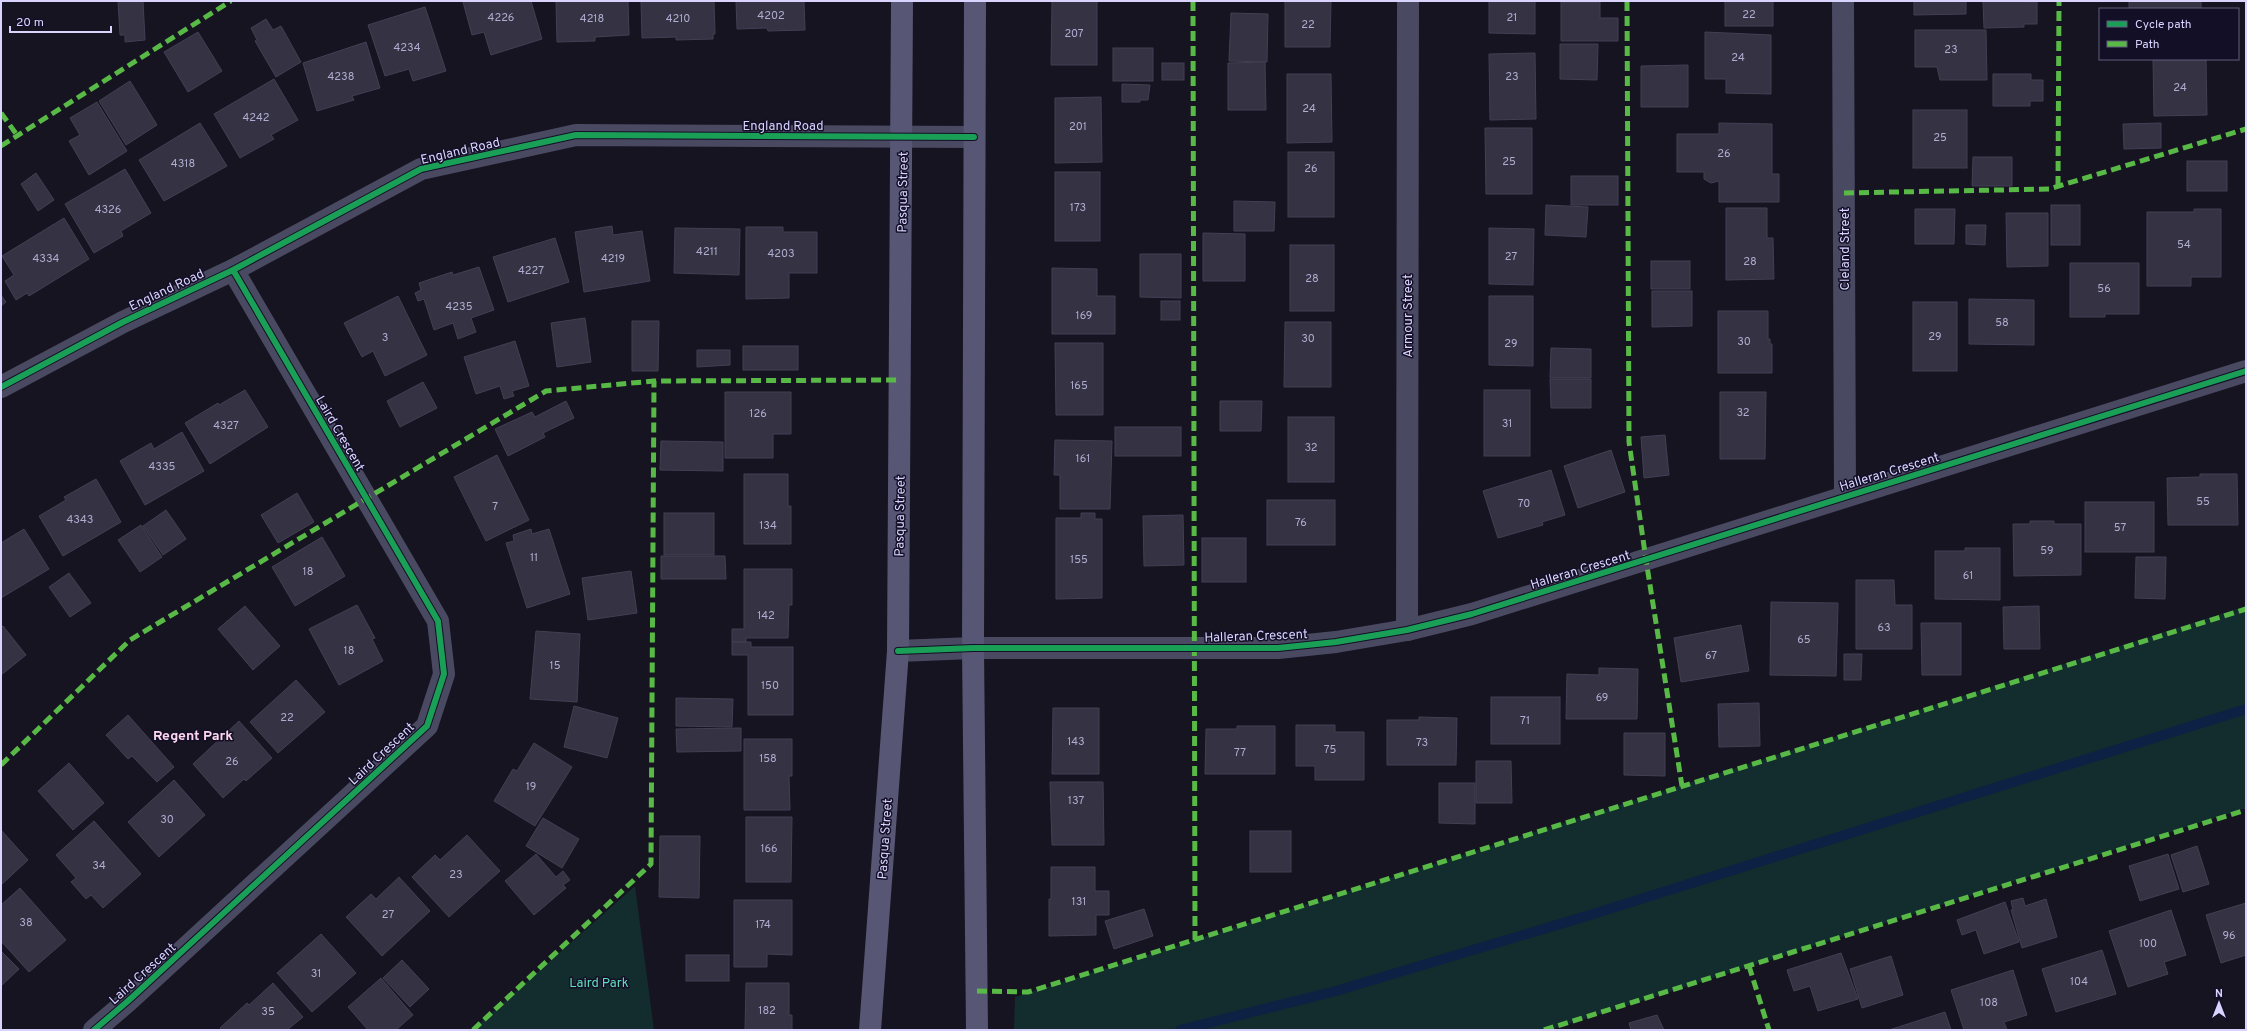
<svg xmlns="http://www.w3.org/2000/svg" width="2247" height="1031" viewBox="0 0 2247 1031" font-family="Overpass,sans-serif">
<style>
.green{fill:#132c2d}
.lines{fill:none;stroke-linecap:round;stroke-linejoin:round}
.stream{stroke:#0d2144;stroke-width:10}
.building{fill:#343243;stroke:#433f54}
.minor{stroke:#4a4962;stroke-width:22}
.secondary{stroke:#575674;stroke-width:22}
.quiet{stroke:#58b947;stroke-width:5;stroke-dasharray:10 5;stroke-linecap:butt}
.cycleway-casing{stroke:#130f26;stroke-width:8}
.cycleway{stroke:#1a9f57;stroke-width:6}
.labels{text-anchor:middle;stroke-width:3;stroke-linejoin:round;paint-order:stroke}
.number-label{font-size:11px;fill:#b0acd0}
.street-label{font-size:13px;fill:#d9d4ff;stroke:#130f26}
.park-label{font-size:13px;fill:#5fe0c0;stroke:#130f26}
.neighbourhood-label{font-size:14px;font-weight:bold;fill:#ffd6f0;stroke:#130f26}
</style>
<rect width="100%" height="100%" fill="#161421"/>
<g class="green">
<polygon points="2246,606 2246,808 1550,1030 1014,1030 1015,997"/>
<polygon points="635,886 654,1030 472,1030"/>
</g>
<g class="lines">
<polyline class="stream" points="1180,1030 1336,991 1590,915 2246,709"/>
</g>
<g class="building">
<polygon points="118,1 143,1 145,40 125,42 125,35 120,35"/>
<polygon points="467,1 531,1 542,39 491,55 484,32 472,35 463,2"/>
<polygon points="556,1 628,1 629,35 595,37 595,41 557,42"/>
<polygon points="641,1 714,1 715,34 713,34 713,39 676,40 676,37 642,38"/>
<polygon points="736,1 804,1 805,30 768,31 767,28 737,29"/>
<polygon points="1052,1 1097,1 1097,65 1051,65"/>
<polygon points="1285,1 1331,1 1330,47 1285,47"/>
<polygon points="1489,1 1535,1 1535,34 1489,33"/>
<rect x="1725" y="1" width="48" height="25"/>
<polygon points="1914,1 1966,1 1966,14 1914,15"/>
<polygon points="1983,1 2037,2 2037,24 2024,24 2024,27 1984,28"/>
<rect x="2129" y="1" width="72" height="8"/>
<polygon points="1561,2 1600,2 1600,18 1618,18 1618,41 1561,41"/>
<polygon points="425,7 446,71 413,81 409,69 385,76 368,25"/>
<polygon points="1231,13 1268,14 1267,62 1229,61"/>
<polygon points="266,19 273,30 281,26 301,62 276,77 255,41 257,40 251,28"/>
<polygon points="1915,30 1986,30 1987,80 1940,80 1937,67 1915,67"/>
<polygon points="198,32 222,71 188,92 164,52"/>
<polygon points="1705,32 1771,35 1771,94 1726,93 1726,79 1705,79"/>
<polygon points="366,42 380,88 352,96 354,100 317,111 303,63"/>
<polygon points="1560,44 1598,44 1597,80 1560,79"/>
<rect x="1113" y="48" width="40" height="33"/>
<polygon points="1535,53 1536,119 1490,120 1489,54"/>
<polygon points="2153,59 2206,59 2207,115 2154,116"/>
<polygon points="1265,62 1266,110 1228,110 1228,63"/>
<rect x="1162" y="63" width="22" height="17"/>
<polygon points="1688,65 1688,107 1641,107 1641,66"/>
<polygon points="1287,74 1331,74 1332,142 1287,143"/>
<polygon points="1993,74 2031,74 2031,80 2043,80 2043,101 2030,101 2030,106 1993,106"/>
<polygon points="274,79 298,120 271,135 274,139 240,158 214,114"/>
<polygon points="130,81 157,125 126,145 99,101"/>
<polygon points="1122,84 1150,85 1148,100 1140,100 1140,102 1122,102"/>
<polygon points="1101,97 1102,162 1055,163 1055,98"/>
<polygon points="97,102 127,151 89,175 69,141 80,135 70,118"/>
<rect x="1913" y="110" width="54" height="58"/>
<polygon points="200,123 227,166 164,201 139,160"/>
<polygon points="1719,123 1772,124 1772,174 1779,174 1779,202 1719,202 1719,181 1711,183 1704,179 1704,172 1677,172 1677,134 1719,134"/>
<polygon points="2161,123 2161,148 2124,149 2123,124"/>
<polygon points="1485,128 1532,128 1532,194 1486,194"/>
<rect x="1288" y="152" width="46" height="65"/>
<polygon points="1973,157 2012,157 2012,186 1972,186"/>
<rect x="2187" y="161" width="40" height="30"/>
<polygon points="125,169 151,213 121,231 123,236 94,253 65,204"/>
<rect x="1055" y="172" width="45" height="69"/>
<polygon points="36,173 54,200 38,211 21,184"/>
<rect x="1571" y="176" width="47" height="29"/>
<polygon points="1234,201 1275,202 1274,231 1234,231"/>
<polygon points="1546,205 1588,207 1586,237 1545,235"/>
<rect x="2051" y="205" width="29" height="40"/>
<polygon points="1726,208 1767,208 1767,238 1773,238 1774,279 1726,280"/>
<polygon points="1915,209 1955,209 1954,244 1915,244"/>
<polygon points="2194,209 2221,209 2221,277 2191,277 2191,286 2147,286 2147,212 2194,212"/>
<polygon points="2006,213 2048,213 2048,266 2007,267"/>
<polygon points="64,218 89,259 29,296 27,293 16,300 5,281 14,275 2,256"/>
<polygon points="1966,225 1986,225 1985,245 1966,244"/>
<polygon points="612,226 613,235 642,231 650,281 584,292 575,232"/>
<polygon points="746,227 783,227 783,232 817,232 817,273 789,273 789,298 746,299"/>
<polygon points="675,228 740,229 739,275 674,273"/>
<polygon points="1489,228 1534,229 1533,285 1489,284"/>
<polygon points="1203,233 1245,234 1245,281 1203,281"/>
<polygon points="555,238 569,282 508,302 493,257"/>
<rect x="1290" y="245" width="44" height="66"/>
<polygon points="1140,254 1181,254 1181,298 1140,297"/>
<rect x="1651" y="261" width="39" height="28"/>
<polygon points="2070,263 2139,263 2139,314 2105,314 2105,317 2070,317"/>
<polygon points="479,267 494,310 471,318 476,332 458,339 453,323 434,330 424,299 418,301 415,293 421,290 419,283 452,272 453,275"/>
<polygon points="1052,268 1097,269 1097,296 1115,296 1115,334 1052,334"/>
<polygon points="1652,291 1692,291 1692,326 1652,327"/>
<polygon points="1,295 6,302 1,306"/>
<polygon points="398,296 427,355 385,376 373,351 362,357 344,323"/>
<polygon points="1489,296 1533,296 1533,366 1489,365"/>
<polygon points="1969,299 2034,300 2034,345 1969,344"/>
<rect x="1161" y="301" width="19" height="19"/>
<rect x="1913" y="302" width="44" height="69"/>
<polygon points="1718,311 1768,311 1768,339 1770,339 1770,344 1772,344 1772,373 1718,373"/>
<polygon points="585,318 591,362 557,367 551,323"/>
<polygon points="632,321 659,321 658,371 632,371"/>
<polygon points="1285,322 1331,322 1331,387 1284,387"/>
<polygon points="515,341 529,386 512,391 514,396 504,399 500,386 476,394 464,357"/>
<polygon points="1055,343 1103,343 1103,415 1056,415"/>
<rect x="743" y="346" width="55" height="24"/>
<polygon points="1551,348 1591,349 1591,378 1550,378"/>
<polygon points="697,350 730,350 730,365 697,367"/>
<polygon points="1550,379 1591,379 1591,408 1551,408"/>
<polygon points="423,382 437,408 400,427 387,401"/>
<polygon points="245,390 268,427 210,464 185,423 218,403 219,405"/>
<rect x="1484" y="390" width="46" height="66"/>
<polygon points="725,392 791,392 791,434 773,434 773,458 725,458"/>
<polygon points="1720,392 1766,392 1765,459 1720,459"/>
<polygon points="566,401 574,418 543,433 545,437 508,456 495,429 532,412 535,417"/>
<polygon points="1220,401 1262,401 1261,431 1220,431"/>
<rect x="1288" y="417" width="46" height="65"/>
<rect x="1115" y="427" width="66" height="29"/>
<polygon points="182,432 204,471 145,505 120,461 151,443 154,449"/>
<polygon points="1665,435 1669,475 1644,478 1641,437"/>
<polygon points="1055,440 1112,441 1110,509 1060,509 1060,475 1054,475"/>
<polygon points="661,441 723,442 723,471 660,470"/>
<polygon points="1611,450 1625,492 1578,508 1564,466"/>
<polygon points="497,455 529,520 486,541 454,477"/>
<polygon points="1551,470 1565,515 1542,522 1543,525 1498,538 1483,491"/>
<polygon points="744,474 788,474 788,506 791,506 791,544 744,544"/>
<polygon points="2200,474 2237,474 2238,525 2168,525 2167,478 2200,477"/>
<polygon points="96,479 121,522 63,556 39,516 66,500 64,497"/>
<polygon points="297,493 314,522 278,543 261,515"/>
<rect x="1267" y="500" width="68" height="45"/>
<rect x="2085" y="502" width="69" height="50"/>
<polygon points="166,510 186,539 163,555 143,526"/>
<rect x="664" y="513" width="50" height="42"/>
<polygon points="1081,513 1095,513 1095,519 1102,519 1102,598 1056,599 1056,518 1081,518"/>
<polygon points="1183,515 1184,565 1144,566 1143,516"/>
<polygon points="2030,521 2054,521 2054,524 2081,524 2081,575 2014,576 2013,524 2030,524"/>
<polygon points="141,525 162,557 140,572 118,540"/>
<polygon points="24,529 49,569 1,598 1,543"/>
<polygon points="531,529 532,534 549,529 570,594 527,608 506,543 514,541 513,535"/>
<polygon points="322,537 345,576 295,606 272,567"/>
<rect x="1202" y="538" width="44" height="44"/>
<polygon points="1965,548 2000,548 2000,600 1935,599 1935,551 1965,551"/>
<polygon points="661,556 725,556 726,579 661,579"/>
<polygon points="2136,557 2166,557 2165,599 2135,598"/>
<polygon points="744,569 792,569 792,605 789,605 788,638 746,638 746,642 732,642 732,629 744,629"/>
<polygon points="631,571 637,613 588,620 582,578"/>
<polygon points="69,573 91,603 70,617 49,587"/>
<polygon points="1856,580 1894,580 1895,605 1912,605 1912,649 1856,649"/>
<polygon points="1771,602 1838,603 1836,676 1770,675"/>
<polygon points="357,605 375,638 372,639 383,661 339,685 309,629"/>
<polygon points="245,606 280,646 253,670 218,629"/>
<polygon points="2039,606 2040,649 2004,649 2003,607"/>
<polygon points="1921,623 1961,623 1961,675 1922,675"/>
<polygon points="1741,625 1749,671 1681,682 1674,638"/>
<polygon points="3,626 26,655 1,675 1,628"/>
<polygon points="536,631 580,634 577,702 530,699"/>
<polygon points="732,642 751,642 751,647 793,647 793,715 748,715 748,655 732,655"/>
<polygon points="1844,654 1862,654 1861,680 1844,680"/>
<polygon points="1599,668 1638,669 1637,719 1566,719 1567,674 1599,675"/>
<polygon points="296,680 325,712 278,753 250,722"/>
<rect x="1491" y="697" width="69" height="47"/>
<polygon points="676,698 733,699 732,727 676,726"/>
<polygon points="1759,703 1760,746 1719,747 1718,704"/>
<polygon points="574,706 618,718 607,758 564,747"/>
<polygon points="1053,708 1099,708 1099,774 1052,774"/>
<polygon points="128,715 174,767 157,782 132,756 128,759 106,735"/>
<polygon points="1419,717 1457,718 1456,765 1387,765 1387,720 1419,720"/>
<polygon points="239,721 272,758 246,781 244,779 223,798 193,764"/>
<polygon points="1296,725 1335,725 1335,732 1364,732 1364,780 1315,780 1315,766 1296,766"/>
<polygon points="1237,726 1275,726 1275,774 1205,774 1206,729 1237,729"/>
<polygon points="741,728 741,751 677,752 676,729"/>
<polygon points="1624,733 1665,733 1665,776 1624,775"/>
<polygon points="744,739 792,739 792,776 789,776 790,810 744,810"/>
<polygon points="534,743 572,767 535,826 494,801 513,769 517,771"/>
<polygon points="1476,761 1511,761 1512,803 1476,803"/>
<polygon points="69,763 104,803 73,830 38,791"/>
<polygon points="174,780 205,815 159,857 128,822"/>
<polygon points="1050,782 1103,782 1104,845 1052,845"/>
<polygon points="1439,783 1475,783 1475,824 1439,823"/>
<polygon points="746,817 792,817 791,882 746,882"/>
<polygon points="543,818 579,839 562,868 526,846"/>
<polygon points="94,821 141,874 103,908 91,895 86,899 71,882 76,878 56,855"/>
<polygon points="1,830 28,860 1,885"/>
<rect x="1250" y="831" width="41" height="41"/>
<polygon points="467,835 500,871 449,917 412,877 435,855 440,860"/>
<polygon points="660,836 700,836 699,898 659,897"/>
<polygon points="2197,846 2209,884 2183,892 2171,855"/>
<polygon points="536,854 556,877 563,871 570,880 563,885 566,888 534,915 505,881"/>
<polygon points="2168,854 2179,889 2140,901 2129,866"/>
<polygon points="1051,867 1095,867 1095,891 1109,891 1109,915 1096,915 1096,935 1049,936 1049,899 1051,899"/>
<polygon points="399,877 430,911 382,956 346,917 371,894 376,899"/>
<polygon points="20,888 66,940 29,972 1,941 1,905"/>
<polygon points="2023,898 2025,906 2046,899 2057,937 2022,948 2011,910 2013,910 2011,901"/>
<polygon points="734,900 792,900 792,955 767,954 767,967 734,967"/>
<polygon points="2005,902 2019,942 1984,954 1976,930 1962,935 1957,920"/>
<polygon points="2246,903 2246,955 2221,963 2206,915"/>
<polygon points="1144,909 1153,936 1114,949 1105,921"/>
<polygon points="2171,910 2186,955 2164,962 2168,974 2128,987 2109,931"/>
<polygon points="321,934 356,973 312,1012 277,973"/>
<polygon points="2102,950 2116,994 2056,1012 2042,969"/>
<polygon points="1,951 19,969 1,986"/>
<polygon points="1841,953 1858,999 1818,1011 1810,986 1794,991 1787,970"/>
<rect x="686" y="955" width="43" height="26"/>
<polygon points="1891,956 1903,995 1862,1008 1850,969"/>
<polygon points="402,960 429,989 410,1007 383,978"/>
<polygon points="2013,970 2027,1015 2004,1022 2007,1030 1964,1030 1951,990"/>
<polygon points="381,978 413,1015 396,1030 368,1030 348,1007"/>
<polygon points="273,983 303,1017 287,1030 222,1030 220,1028 247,1003 249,1005"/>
<polygon points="746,983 789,983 789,1015 792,1015 792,1030 745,1030"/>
<polygon points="1945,1012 1951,1030 1889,1030"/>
<polygon points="1657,1015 1664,1030 1631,1030 1629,1023"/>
</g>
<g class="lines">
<g class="minor">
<polyline points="1843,1 1845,496"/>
<polyline points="1,387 123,322 233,270 421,169 576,135 974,137"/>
<polyline points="1407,630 1408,1"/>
<polyline points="898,651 973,648 1278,648 1336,642 1407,630 1472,614 2246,371"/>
<polyline points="94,1030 128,1001 427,726 444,674 438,621 233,270"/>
</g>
<g class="secondary">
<polyline points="975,1 973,648 977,1030"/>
<polyline points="870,1030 898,651 902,1"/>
</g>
<g class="quiet">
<polyline points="1193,1 1195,940"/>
<polyline points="1627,1 1629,442 1646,560 1682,786"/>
<polyline points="1,113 17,135"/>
<polyline points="1,146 231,1"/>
<polyline points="2058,186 2059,1"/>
<polyline points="1844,193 2049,189 2246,129"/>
<polyline points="1,765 130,640 546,391 654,381 900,380"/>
<polyline points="1749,966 1769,1030"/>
<polyline points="977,991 1028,992 2246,609"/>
<polyline points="473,1030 651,864 654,381"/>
<polyline points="1544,1030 2246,810"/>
</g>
<g class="cycleway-casing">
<g id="cycleway">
<polyline points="1,387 123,322 233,270 421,169 576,135 974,137"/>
<polyline points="898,651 973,648 1278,648 1336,642 1407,630 1472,614 2246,371"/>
<polyline points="94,1030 128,1001 427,726 444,674 438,621 233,270"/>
</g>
</g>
<use href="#cycleway" class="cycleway"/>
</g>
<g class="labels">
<g class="number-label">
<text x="1749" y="18">22</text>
<text x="771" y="19">4202</text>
<text x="501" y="21">4226</text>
<text x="1512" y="21">21</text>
<text x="592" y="22">4218</text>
<text x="678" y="22">4210</text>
<text x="1308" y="28">22</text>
<text x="1074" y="37">207</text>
<text x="407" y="51">4234</text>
<text x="1951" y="53">23</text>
<text x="1738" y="61">24</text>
<text x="341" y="80">4238</text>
<text x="1512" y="80">23</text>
<text x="2180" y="91">24</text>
<text x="1309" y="112">24</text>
<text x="256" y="121">4242</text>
<text x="1078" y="130">201</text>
<text x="1940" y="141">25</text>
<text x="1724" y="157">26</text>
<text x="1509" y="165">25</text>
<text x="183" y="167">4318</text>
<text x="1311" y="172">26</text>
<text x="1078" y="211">173</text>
<text x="108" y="213">4326</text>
<text x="2184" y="248">54</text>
<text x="707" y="255">4211</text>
<text x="781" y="257">4203</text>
<text x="1511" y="260">27</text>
<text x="46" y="262">4334</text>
<text x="613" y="262">4219</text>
<text x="1750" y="265">28</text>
<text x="531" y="274">4227</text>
<text x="1312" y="282">28</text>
<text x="2104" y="292">56</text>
<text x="459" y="310">4235</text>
<text x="1084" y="319">169</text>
<text x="2002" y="326">58</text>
<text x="1935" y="340">29</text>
<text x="385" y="341">3</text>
<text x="1308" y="342">30</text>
<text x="1744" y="345">30</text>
<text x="1511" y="347">29</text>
<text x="1079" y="389">165</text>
<text x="1743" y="416">32</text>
<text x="758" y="417">126</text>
<text x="1507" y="427">31</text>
<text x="226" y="429">4327</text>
<text x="1311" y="451">32</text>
<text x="1083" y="462">161</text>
<text x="162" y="470">4335</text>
<text x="2203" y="505">55</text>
<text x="1524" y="507">70</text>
<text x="495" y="510">7</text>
<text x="80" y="523">4343</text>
<text x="1301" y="526">76</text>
<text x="768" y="529">134</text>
<text x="2120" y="531">57</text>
<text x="2047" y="554">59</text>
<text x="534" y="561">11</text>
<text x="1079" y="563">155</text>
<text x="308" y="575">18</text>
<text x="1968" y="579">61</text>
<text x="766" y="619">142</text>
<text x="1884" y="631">63</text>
<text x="1804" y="643">65</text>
<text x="349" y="654">18</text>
<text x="1711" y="659">67</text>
<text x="555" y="669">15</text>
<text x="770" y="689">150</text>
<text x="1602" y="701">69</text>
<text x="287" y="721">22</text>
<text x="1525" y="724">71</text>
<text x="1076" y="745">143</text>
<text x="1422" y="746">73</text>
<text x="1330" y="753">75</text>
<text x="1240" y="756">77</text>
<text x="768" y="762">158</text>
<text x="232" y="765">26</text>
<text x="531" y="790">19</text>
<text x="1076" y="804">137</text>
<text x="167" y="823">30</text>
<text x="769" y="852">166</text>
<text x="99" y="869">34</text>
<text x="456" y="878">23</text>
<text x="1079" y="905">131</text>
<text x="388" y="918">27</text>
<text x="26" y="926">38</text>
<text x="763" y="928">174</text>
<text x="2229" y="939">96</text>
<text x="2148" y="947">100</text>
<text x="316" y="977">31</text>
<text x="2079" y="985">104</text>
<text x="1989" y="1006">108</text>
<text x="767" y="1014">182</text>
<text x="268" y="1015">35</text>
</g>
<g class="street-label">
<text x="783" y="130">England Road</text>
<text transform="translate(460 150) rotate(-13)" y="5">England Road</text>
<text transform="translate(902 192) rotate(-89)" y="5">Pasqua Street</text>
<text transform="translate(1844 249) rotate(-90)" y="5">Cleland Street</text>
<text transform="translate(166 289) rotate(-25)" y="5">England Road</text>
<text transform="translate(1407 316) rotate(-90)" y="5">Armour Street</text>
<text transform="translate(341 433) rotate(60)" y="5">Laird Crescent</text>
<text transform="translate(1889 471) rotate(-17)" y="5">Halleran Crescent</text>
<text transform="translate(899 516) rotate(-89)" y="5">Pasqua Street</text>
<text transform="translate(1580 569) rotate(-17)" y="5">Halleran Crescent</text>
<text transform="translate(1256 635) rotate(-2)" y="5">Halleran Crescent</text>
<text transform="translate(381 753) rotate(-43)" y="5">Laird Crescent</text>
<text transform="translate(884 839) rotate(-86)" y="5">Pasqua Street</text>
<text transform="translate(142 973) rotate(-42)" y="5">Laird Crescent</text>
</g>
<g class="park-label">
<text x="599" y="987">Laird Park</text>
</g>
<g class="neighbourhood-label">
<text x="193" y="740">Regent Park</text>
</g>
</g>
<rect width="2247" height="1031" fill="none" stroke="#d9d4ff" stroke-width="4"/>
<rect x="2099" y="8" width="140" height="52" fill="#130f26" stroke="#625e7d"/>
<rect x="2107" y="21" width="20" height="6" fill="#1a9f57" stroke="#625e7d"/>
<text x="2135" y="28" font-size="12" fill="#d9d4ff">Cycle path</text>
<rect x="2107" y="41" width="20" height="6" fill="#58b947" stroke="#625e7d"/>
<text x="2135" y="48" font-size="12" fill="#d9d4ff">Path</text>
<g transform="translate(2219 1003)" stroke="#130f26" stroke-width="3" paint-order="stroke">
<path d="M0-3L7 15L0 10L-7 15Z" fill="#d9d4ff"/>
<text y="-6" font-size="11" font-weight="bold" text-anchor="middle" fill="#d9d4ff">N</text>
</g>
<path d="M10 26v6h101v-6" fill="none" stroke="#d9d4ff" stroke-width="2"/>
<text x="16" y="26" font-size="12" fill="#d9d4ff" stroke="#130f26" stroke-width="3" paint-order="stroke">20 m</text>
</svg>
